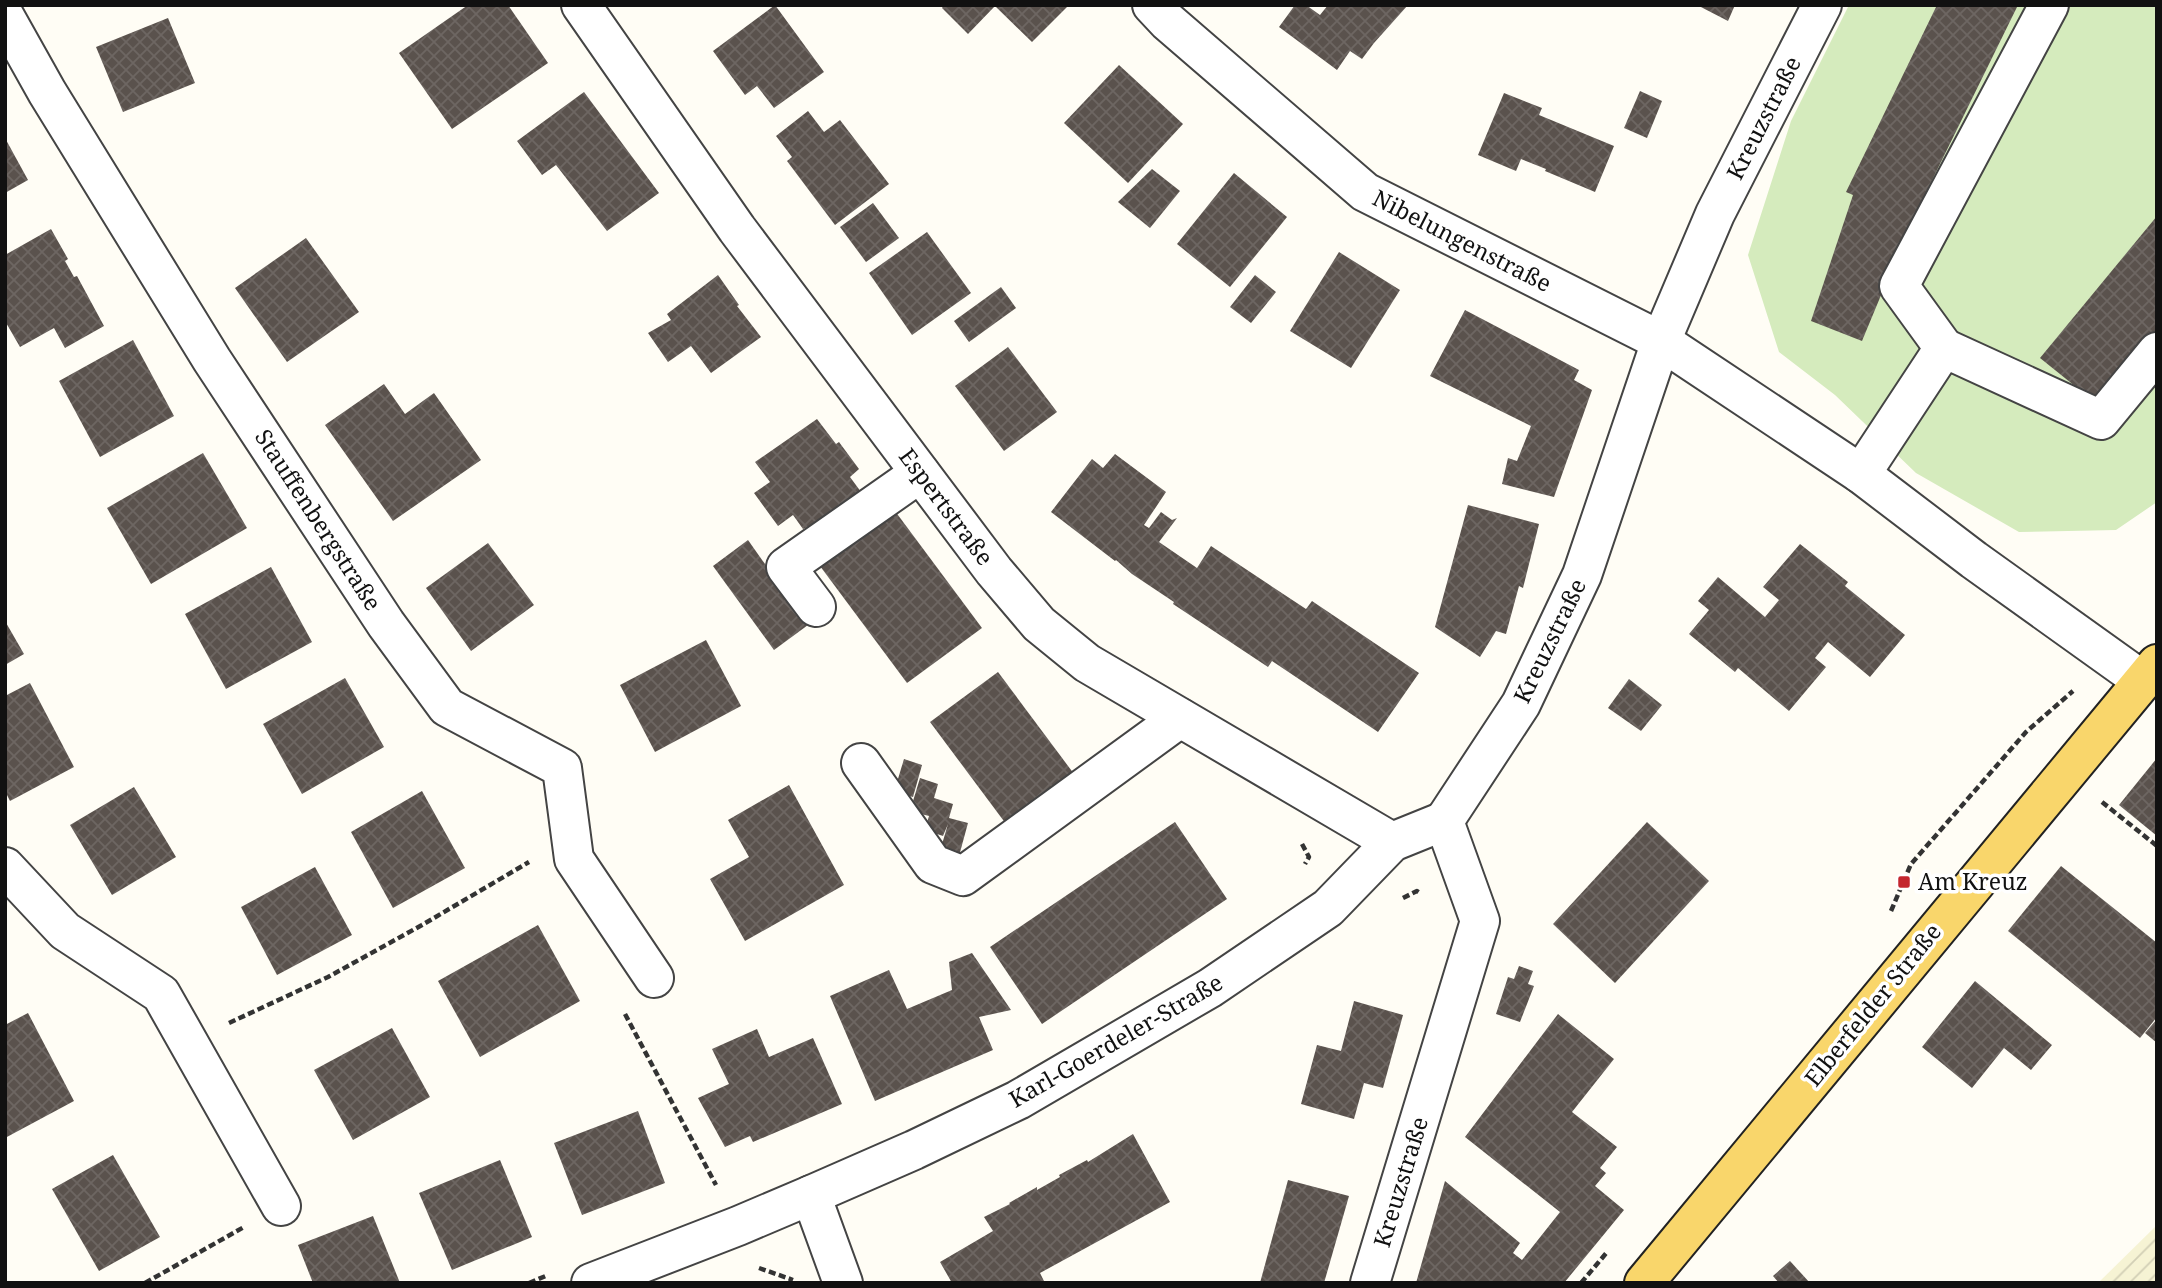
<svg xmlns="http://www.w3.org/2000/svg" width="2162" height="1288" viewBox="0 0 2162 1288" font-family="'Noto Serif',serif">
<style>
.farmland{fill:url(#farmland-furrows)}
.grass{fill:#d5ebbd}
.building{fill:url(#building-cross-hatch)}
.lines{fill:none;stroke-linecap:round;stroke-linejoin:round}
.minor-casing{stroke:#444;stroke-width:42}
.major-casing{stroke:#222;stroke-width:42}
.path{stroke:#333;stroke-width:4.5;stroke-dasharray:7 3.5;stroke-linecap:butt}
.minor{stroke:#fff;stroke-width:38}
.major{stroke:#f9d66b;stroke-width:38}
.poi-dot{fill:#c4262e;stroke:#fff;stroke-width:2.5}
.labels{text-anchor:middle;stroke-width:7;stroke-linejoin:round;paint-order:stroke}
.street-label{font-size:23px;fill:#111;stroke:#fff}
.poi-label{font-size:23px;fill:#111;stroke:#fff;text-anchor:start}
</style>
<defs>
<pattern id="farmland-furrows" width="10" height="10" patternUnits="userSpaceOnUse" patternTransform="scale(1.75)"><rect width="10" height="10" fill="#f6f3d4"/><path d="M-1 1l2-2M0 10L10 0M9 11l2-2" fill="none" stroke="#d2cfb5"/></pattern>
<pattern id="building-cross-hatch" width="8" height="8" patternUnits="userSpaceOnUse" patternTransform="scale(1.75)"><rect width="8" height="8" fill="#5a524d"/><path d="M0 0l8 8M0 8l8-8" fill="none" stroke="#6d6662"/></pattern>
</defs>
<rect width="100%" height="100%" fill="#fffdf5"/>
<polygon class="farmland" points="2157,1225 2157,1283 2098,1283"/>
<polygon class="grass" points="1849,5 2157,5 2157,502 2116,530 2019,532 1916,473 1835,395 1779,352 1748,255 1791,121"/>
<g class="building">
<polygon points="468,5 508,5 548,63 452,129 399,53"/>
<polygon points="775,5 824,72 774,108 757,86 745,95 713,51"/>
<polygon points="944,5 1069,5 1032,42 995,6 968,34 942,8"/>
<polygon points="1295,5 1306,5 1320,15 1328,5 1408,5 1374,43 1362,59 1350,51 1337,70 1279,27"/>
<polygon points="1697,5 1735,5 1728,21"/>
<polygon points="1937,5 2018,5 1911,223 1862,341 1811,321 1853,195 1846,192"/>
<polygon points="168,18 195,83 123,112 96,47"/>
<polygon points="1119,65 1183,124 1128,183 1064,123"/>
<polygon points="1640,91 1662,101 1647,138 1624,128"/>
<polygon points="584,92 659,193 607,231 556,165 542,175 517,141"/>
<polygon points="1504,93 1542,108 1539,115 1614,146 1595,192 1545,171 1546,169 1521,159 1516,171 1478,155"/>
<polygon points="808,111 824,132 840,120 889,184 835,225 787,161 792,157 776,136"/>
<polygon points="5,138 28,180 5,193"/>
<polygon points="1152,169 1180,191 1150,228 1118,202"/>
<polygon points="1234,173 1287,217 1230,287 1177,244"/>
<polygon points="873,203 899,238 866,262 840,227"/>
<polygon points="2157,216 2157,329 2096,403 2040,358"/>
<polygon points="51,229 68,259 65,261 74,277 77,276 104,326 65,348 54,328 20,347 5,321 5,255"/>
<polygon points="927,232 971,293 912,335 869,273"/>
<polygon points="306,238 359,312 287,362 235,288"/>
<polygon points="1339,252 1400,290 1351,368 1290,331"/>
<polygon points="718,275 739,305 737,306 761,337 711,373 691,346 668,362 648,333 671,320 667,314"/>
<polygon points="1255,275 1276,292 1251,323 1230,307"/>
<polygon points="1001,287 1016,308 969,342 954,321"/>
<polygon points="1465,310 1579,370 1574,380 1592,390 1554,497 1502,484 1508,458 1517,461 1531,426 1430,376"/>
<polygon points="133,340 174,416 100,457 59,381"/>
<polygon points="1008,347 1057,412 1004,451 955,386"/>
<polygon points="384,384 405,414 434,393 481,460 393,521 325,425"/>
<polygon points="817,419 836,444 839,442 859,469 850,477 867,500 803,529 793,515 778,526 754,493 770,482 755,462"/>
<polygon points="203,453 247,528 151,584 107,508"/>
<polygon points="1115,454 1166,492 1144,525 1149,528 1161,512 1172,520 1177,518 1159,542 1197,568 1211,546 1306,609 1312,601 1419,673 1378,732 1272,661 1268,667 1173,604 1174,602 1132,574 1116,560 1115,561 1051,512 1092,459 1103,468"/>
<polygon points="1468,505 1539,524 1523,588 1519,586 1506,634 1496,631 1480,657 1435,627"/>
<polygon points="892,507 982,628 907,683 817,562"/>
<polygon points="748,540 808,625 774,650 713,566"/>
<polygon points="488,543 534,605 471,651 426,588"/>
<polygon points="1800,544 1848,582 1845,586 1905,635 1870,677 1828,642 1815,658 1826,667 1789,711 1738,668 1735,672 1689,634 1709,610 1698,601 1718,577 1765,617 1779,600 1763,587"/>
<polygon points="271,567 312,642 226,689 185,614"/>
<polygon points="5,621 24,654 5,665"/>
<polygon points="706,640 741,706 655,752 620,685"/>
<polygon points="998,672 1080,782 1012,832 930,722"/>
<polygon points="345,678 384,747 302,794 263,724"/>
<polygon points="1629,679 1662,705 1641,731 1608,708"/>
<polygon points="30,683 74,767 10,801 5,791 5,696"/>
<polygon points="2157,758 2157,836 2119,805"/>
<polygon points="904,759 922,765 913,797 894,792"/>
<polygon points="920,778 938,784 934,798 953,804 949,818 968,823 959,856 940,851 948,824 943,836 925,830 929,816 910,811"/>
<polygon points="789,785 844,885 745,941 710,879 749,857 728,820"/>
<polygon points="134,787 176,857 112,895 70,825"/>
<polygon points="422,791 465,868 393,908 351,832"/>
<polygon points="1175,822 1227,899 1042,1024 990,947"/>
<polygon points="1647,822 1709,881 1615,983 1553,924"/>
<polygon points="2061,866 2157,943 2157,1017 2140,1038 2008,931"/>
<polygon points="315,867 352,935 277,975 241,907"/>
<polygon points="538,925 580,1001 480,1057 438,981"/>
<polygon points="972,953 1011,1010 979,1017 993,1050 875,1101 830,996 889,970 907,1009 952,990 949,962"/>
<polygon points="1519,966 1533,971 1528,984 1534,986 1520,1022 1496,1014 1508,977 1514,979"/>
<polygon points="1975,981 2052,1045 2031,1070 2004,1048 1972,1088 1922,1047"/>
<polygon points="1354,1001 1403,1015 1383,1088 1364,1083 1354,1119 1301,1104 1317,1045 1341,1051"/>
<polygon points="28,1013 74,1101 5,1138 5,1025"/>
<polygon points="1558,1014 1614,1059 1572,1112 1617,1147 1600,1168 1606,1173 1595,1186 1624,1210 1564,1283 1416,1283 1445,1181 1520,1243 1513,1253 1522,1260 1560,1212 1465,1137"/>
<polygon points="2157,1019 2157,1043 2145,1033"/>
<polygon points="392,1028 430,1097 353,1140 314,1070"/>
<polygon points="757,1029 769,1057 813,1038 842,1104 753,1142 750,1136 725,1147 698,1098 729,1084 712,1049"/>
<polygon points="638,1111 665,1183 582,1215 554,1143"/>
<polygon points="1133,1134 1170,1202 1040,1273 1045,1283 952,1283 940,1262 993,1231 984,1217 1010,1204 1009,1203 1037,1187 1037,1190 1060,1177 1059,1175 1087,1160 1088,1162"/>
<polygon points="113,1155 160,1237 99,1271 52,1189"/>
<polygon points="500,1160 532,1237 452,1270 419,1193"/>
<polygon points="1288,1180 1349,1196 1324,1283 1260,1283"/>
<polygon points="373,1216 400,1283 313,1283 298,1245"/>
<polygon points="1790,1261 1810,1283 1779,1283 1773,1276"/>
</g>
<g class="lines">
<g class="minor-casing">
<g id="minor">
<polyline points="581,5 737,229 994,571 1039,624 1087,663 1392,842"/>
<polyline points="1152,5 1167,21 1365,192 1661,341 1861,474 1974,560 2143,681"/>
<polyline points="5,17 47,92 212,360 386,624 447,707 562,768 574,859 654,978"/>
<polyline points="1944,348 1899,286 2049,5"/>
<polyline points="1861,474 1944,348 2101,420 2157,352"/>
<polyline points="816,607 786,567 920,473"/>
<polyline points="861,763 933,864 963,876 1180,718"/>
<polyline points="1444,821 1521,704 1582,575 1661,341 1715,214 1822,5"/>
<polyline points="5,867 65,931 161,994 281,1206"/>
<polyline points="811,1195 843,1283"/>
<polyline points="591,1283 738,1226 811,1195 914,1150 1018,1100 1210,988 1328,908 1392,842 1444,821"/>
<polyline points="1370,1283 1480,921 1444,821"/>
</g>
</g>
<g class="major-casing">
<polyline id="major" points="1644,1283 2157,664"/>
</g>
<g class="path">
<polyline points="2102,802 2157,846"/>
<polyline points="1302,844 1309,857 1305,864"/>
<polyline points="1403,898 1417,891 1420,893"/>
<polyline points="1891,911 1911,864 2026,732 2073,691"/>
<polyline points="625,1014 716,1185"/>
<polyline points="229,1023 328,977 422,925 529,862"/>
<polyline points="759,1268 793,1280"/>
<polyline points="145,1283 244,1227"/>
<polyline points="529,1283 548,1275"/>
<polyline points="1581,1283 1608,1251"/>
</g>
<use href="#minor" class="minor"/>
<use href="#major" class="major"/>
</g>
<rect class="poi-dot" x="1897" y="875" width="14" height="14" rx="3.5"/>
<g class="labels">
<g class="street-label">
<text transform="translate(1764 118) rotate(-63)" y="8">Kreuzstraße</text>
<text transform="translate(1462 241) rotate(27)" y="8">Nibelungenstraße</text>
<text transform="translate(946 507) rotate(53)" y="8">Espertstraße</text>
<text transform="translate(318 520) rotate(57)" y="8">Stauffenbergstraße</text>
<text transform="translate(1550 641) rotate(-64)" y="8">Kreuzstraße</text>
<text transform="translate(1873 1005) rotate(-51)" y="8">Elberfelder Straße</text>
<text transform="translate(1116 1041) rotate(-30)" y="8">Karl-Goerdeler-Straße</text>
<text transform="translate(1401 1182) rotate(-73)" y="8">Kreuzstraße</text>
</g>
<g class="poi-label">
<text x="1918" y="890">Am Kreuz</text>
</g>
</g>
<rect width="2162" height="1288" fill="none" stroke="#111111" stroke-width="14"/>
</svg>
